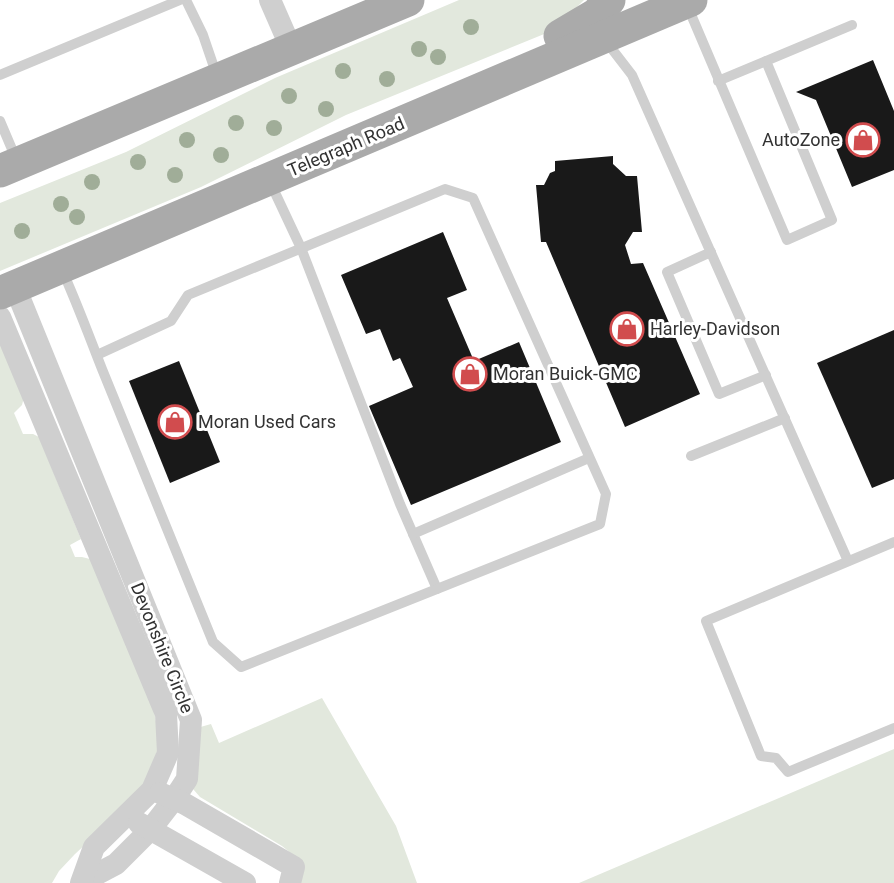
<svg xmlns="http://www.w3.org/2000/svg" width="894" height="883" viewBox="0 0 894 883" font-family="Roboto,sans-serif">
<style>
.green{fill:#e2e8dd}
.building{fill:#191919}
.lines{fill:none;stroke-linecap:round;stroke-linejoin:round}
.lane{stroke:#cfcfcf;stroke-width:10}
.street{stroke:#cfcfcf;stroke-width:22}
.primary{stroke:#aaa;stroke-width:33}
.tree{fill:#a0ad98}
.labels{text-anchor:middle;stroke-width:6;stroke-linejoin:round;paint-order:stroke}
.poi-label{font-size:18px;fill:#323232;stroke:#fff;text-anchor:start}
.street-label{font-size:18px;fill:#323232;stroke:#fff}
</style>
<rect width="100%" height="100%" fill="#fff"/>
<g class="green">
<polygon points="459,0 584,0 554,30 346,115 201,187 0,271 0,203 126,152 275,78"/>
<polygon points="0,340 24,397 22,405 14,413 23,434 33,434 39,437 81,539 70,545 75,557 82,557 90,559 149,686 160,742 145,789 75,854 59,871 52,883 0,883"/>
<polygon points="322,698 396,826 417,883 298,883 293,855 282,846 200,797 193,789 197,728 211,724 219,743"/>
<polygon points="894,749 894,883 579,883"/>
</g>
<g class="building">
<polygon points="873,60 894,111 894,170 852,187 816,100 796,92"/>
<polygon points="613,156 613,164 626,176 637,176 642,232 633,232 625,245 631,264 643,263 700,394 625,427 546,242 541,242 536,185 544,185 550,173 555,171 555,161"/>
<polygon points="443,232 467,290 447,298 474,361 519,342 561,442 411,505 369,406 413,387 400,358 393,361 380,329 366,334 341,275"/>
<polygon points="894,330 894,479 872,488 817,363"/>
<polygon points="179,361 220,462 170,483 129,381"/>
</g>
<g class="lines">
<g class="lane">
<polyline points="186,0 203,35 217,76"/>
<polyline points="687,5 787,240 832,220 766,61 852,25"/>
<polyline points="605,40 632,75 848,561"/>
<polyline points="0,75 180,0"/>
<polyline points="718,81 766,61"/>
<polyline points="0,121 17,161"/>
<polyline points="270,182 301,248 400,504 437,589"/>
<polyline points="711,252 667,272 719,394 766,375"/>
<path d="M62 270C77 303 89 336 102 369L213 642 241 667 600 524 606 494 473 198 445 189 188 295 171 321 97 355"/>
<polyline points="691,456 785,418"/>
<polyline points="413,534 589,458"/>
<polyline points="894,542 706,621 761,756 776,758 788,772 894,728"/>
</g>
<g class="street">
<polyline points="270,0 291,48"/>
<polyline points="15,287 191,720 187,779 174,799 150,830 116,864 82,882"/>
<polyline points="0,317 166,714 168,753 152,790 94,847 81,883"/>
<polyline points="160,793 185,804 294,867 290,883"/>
<polyline points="139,823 245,883"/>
</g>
<g class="primary">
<polyline points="560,36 597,14 609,0"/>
<polyline points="0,171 408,0"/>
<polyline points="0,293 691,0"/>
</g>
</g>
<g class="tree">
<circle cx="471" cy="27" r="8"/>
<circle cx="419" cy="49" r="8"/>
<circle cx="438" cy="57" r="8"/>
<circle cx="343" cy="71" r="8"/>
<circle cx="387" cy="79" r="8"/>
<circle cx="289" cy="96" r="8"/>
<circle cx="326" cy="109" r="8"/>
<circle cx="236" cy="123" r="8"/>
<circle cx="274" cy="128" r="8"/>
<circle cx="187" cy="140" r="8"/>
<circle cx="221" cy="155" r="8"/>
<circle cx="138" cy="162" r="8"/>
<circle cx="175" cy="175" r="8"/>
<circle cx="92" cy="182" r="8"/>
<circle cx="61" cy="204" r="8"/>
<circle cx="77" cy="217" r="8"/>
<circle cx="22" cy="231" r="8"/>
</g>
<defs>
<g id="shop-ring" transform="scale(1.725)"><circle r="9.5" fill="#fff" stroke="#d14c4e" stroke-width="1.5"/><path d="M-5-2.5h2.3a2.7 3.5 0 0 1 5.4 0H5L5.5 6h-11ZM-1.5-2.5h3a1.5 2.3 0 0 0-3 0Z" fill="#d14c4e"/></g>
</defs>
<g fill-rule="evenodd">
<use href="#shop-ring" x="863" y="140"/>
<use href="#shop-ring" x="627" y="329"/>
<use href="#shop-ring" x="470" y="374"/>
<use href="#shop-ring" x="175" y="422"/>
</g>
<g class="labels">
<g class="poi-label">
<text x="840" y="146" text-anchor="end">AutoZone</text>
<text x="650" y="335">Harley-Davidson</text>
<text x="493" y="380">Moran Buick-GMC</text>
<text x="198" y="428">Moran Used Cars</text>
</g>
<g class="street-label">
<text transform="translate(346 147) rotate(-23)" y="6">Telegraph Road</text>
<text transform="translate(162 648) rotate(68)" y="6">Devonshire Circle</text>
</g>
</g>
</svg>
